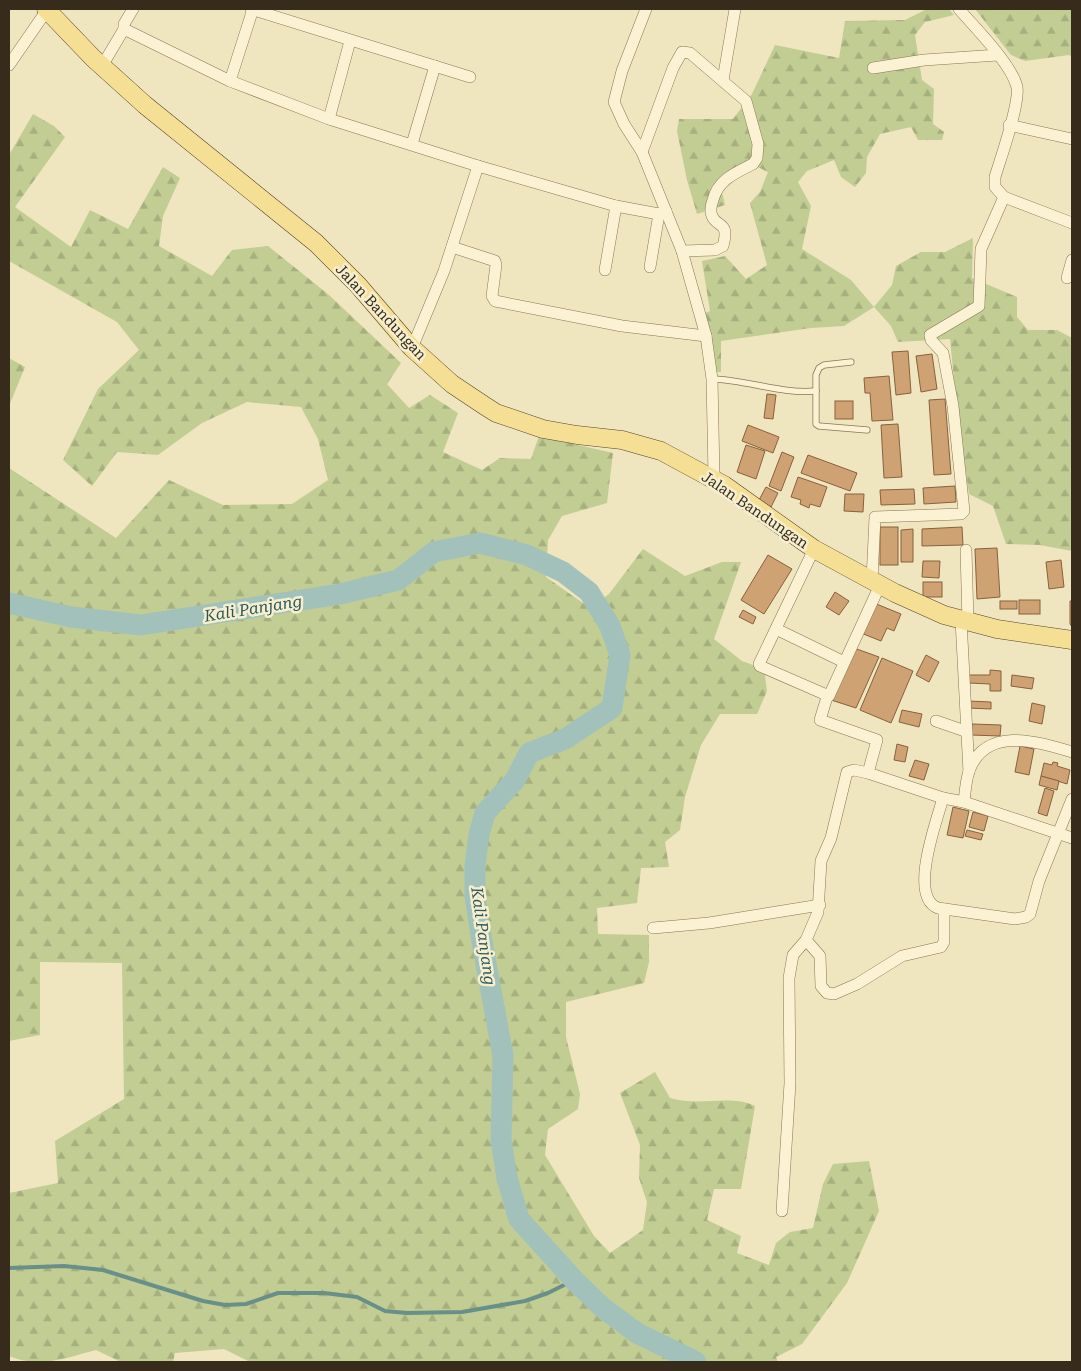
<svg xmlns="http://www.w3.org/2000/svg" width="1081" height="1371" viewBox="0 0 1081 1371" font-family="'Roboto Serif',serif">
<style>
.forest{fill:url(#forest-firs)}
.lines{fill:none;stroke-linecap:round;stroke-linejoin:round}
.stream{stroke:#698f89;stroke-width:4}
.river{stroke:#a2c1bb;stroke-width:21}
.building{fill:#cfa273;stroke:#88613c}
.lane-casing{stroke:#887657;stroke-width:7}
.street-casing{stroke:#887657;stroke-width:12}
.primary-casing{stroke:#55432b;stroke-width:19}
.lane{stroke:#faf2d2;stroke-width:5.5}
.street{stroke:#faf2d2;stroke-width:11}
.primary{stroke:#f4df95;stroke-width:18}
.labels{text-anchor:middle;stroke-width:5;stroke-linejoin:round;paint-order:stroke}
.street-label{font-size:15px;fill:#372c1c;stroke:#f6efcf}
.water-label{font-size:16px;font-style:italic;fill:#2a5657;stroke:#f6efcf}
</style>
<defs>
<pattern id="forest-firs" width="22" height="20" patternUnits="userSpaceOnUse" patternTransform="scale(1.25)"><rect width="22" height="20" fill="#c1cd93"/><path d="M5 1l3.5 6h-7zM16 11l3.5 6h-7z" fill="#a6b07e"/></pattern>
</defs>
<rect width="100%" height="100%" fill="#efe5bf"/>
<g class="forest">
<polygon points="927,9 949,9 954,15 925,22 915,35 922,80 934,89 933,124 944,132 942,140 918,140 911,127 880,134 867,157 866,173 855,187 841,177 834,160 807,171 798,182 811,206 802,249 851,280 874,307 892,285 896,266 921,252 945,252 973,238 972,278 1017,297 1017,317 1028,330 1057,330 1072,338 1072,551 1040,545 1006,544 993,506 969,494 957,412 950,339 898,342 891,326 874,307 844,326 811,328 721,341 721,372 706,372 696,317 710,311 702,261 725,256 746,279 767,265 750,203 760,192 768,172 747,162 719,179 725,205 697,214 687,180 677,131 679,119 733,119 752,94 775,45 839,58 845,21 905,20"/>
<polygon points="975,9 1072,9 1072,57 1069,55 1025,61 1011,55"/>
<path d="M33 114 54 126 65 137 15 207 71 247 90 210 128 229 163 167 180 178 163 216 159 246 212 276 232 250 268 246 329 295 401 363 387 384 409 408 430 395 458 413 443 452 482 470 500 458 531 459 539 436 613 453 607 503 562 516 548 540 546 577 590 608 609 594 643 549 685 576 722 562H741L714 639 742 661 764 669 767 691 757 714H720L701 745 685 797 680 830 665 842 669 867 641 868 637 903 597 908 598 934 649 935V962L644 983 566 1002V1037L580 1094 578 1109 548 1129 545 1155 594 1236 610 1253 643 1230 647 1202 639 1178 640 1145 620 1093 655 1072 670 1098C700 1107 730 1094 755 1106L741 1189H714L707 1220 741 1236 737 1253 769 1265 776 1243 790 1232 813 1228 823 1184 833 1164 869 1161 879 1211 847 1283 802 1344 776 1357 778 1362H250L224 1349 175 1353 173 1362H121L96 1350C65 1358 40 1369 9 1356V1193L58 1183 55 1141 124 1099 122 963 40 962V1035L9 1041V468L116 538 169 480 223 505 292 504 328 480 318 439 301 407 247 402 202 423 158 455 117 452 92 486 63 460 98 389 139 350 117 322 9 261V155Z"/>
<polygon points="9,358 25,367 9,406"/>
</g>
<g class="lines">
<polyline class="stream" points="9,1268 64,1266 103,1270 203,1301 225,1305 246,1304 278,1293 324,1293 357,1297 385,1311 407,1313 462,1312 525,1301 548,1293 574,1280"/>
<polyline class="river" points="9,603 71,617 141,625 340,594 398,580 434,552 480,543 527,555 563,572 589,592 610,626 620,655 612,708 565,739 529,753 515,780 485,813 479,834 475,866 475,896 482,942 503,1056 501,1140 507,1178 519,1219 574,1280 603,1308 637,1333 696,1362"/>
</g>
<g class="building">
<polygon points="908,351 911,393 896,395 892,352"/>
<polygon points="932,354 937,389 921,392 916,356"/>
<polygon points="889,376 893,420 872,421 870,393 865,393 864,378"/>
<polygon points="767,394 776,395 773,419 764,418"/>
<polygon points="945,399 951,474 934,475 929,400"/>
<rect x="835" y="401" width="18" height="18"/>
<polygon points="898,424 902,477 884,478 881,425"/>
<polygon points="748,425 779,437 773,453 742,441"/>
<polygon points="746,445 765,451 756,479 737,472"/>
<polygon points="782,452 794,457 781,491 769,486"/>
<polygon points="808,455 857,473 850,491 801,473"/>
<polygon points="798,477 827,487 820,507 810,504 809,508 800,504 801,500 791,497"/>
<polygon points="955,486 956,502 924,504 923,488"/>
<polygon points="766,487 778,493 771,507 759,500"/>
<polygon points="914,489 915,504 881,505 880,490"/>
<polygon points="845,494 864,494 863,512 844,511"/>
<rect x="880" y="527" width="18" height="38"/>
<polygon points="962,527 963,545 922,546 922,529"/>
<polygon points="913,529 913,562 901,562 901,530"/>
<polygon points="997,548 1000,597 977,599 975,549"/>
<polygon points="768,555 792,569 764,614 741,600"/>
<polygon points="1061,560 1064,587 1049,589 1046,562"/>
<polygon points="923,561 940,561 939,578 922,577"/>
<rect x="923" y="582" width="19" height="15"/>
<polygon points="835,592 849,601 839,615 826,607"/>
<rect x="1019" y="600" width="21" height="14"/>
<rect x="1000" y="601" width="17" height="8"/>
<polygon points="1070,601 1072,601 1072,627 1070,624"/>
<polygon points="874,603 901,614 894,631 887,628 881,641 861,633"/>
<polygon points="743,610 756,617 753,624 739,617"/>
<polygon points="854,648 879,657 856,708 831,700"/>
<polygon points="926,655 939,662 929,682 916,675"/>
<polygon points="882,658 913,671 891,723 860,710"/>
<polygon points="990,670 1001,671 1001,691 990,691 990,684 969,683 969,675 990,675"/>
<polygon points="1012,675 1034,678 1032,689 1011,686"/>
<polygon points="968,701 991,702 991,709 968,708"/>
<polygon points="1032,703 1045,706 1042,724 1029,721"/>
<polygon points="902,710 922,714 919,727 899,722"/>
<polygon points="972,724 1001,725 1000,736 971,735"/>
<polygon points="897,744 908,747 905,762 894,760"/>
<polygon points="1020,746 1034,749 1029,775 1015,772"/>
<polygon points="915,760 929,764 924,780 909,776"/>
<polygon points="1053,762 1058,763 1057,766 1070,770 1067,784 1041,776 1044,763 1052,765"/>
<polygon points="1041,776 1059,781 1057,790 1039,785"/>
<polygon points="1045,788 1054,791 1047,816 1038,813"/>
<polygon points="953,807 969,811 963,838 947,835"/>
<polygon points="973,812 988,816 984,831 969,827"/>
<polygon points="967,830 983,834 981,840 965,836"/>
</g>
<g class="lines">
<g class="lane-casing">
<g id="lane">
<polyline points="851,362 824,365 819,368 816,375 816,424 819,426 867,430"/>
<path d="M712 379C748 380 780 394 816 391"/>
</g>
</g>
<g class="street-casing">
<g id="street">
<polyline points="133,9 124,24 124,29 230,81 329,119 478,166 444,271 412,348"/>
<polyline points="251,9 470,77"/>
<polyline points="646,9 622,71 614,102 624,124 642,152 682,251 706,336 712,379 714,476 719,481"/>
<path d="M959 9C975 28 1011 63 1017 87 1020 104 1001 157 995 177V187L1004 197 1072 223"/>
<polyline points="9,65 47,10"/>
<polyline points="102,66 124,29"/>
<polyline points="873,68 924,60 998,55"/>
<polyline points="723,80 735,9"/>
<polyline points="230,81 253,9"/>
<polyline points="329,119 350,41"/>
<polyline points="1009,125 1072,139"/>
<polyline points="412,144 435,66"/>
<path d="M642 152 673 68 682 52 690 53 746 101 758 144 757 158 753 164C735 173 718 180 713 200 711 205 710 211 712 216 717 228 730 221 723 246L715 250 682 251"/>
<polyline points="478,166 616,206 659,214 666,211"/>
<polyline points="452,247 495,261 496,265 492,296 495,301 622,326 706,336"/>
<polyline points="650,267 659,214"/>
<polyline points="605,270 616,206"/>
<polyline points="1067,278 1072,260"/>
<polyline points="814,549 759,664 760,666 829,696 880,585"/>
<polyline points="966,550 968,622"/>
<polyline points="872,580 875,517 961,514 964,511 953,406 943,353 931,340 930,335 979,306 981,249 1004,197"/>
<polyline points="961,620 969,772"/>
<polyline points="776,629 844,662"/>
<polyline points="827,697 820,720 877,740 868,773"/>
<polyline points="936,721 965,731"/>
<path d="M943 798C937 820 908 897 938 908L1015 919 1026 917 1030 914 1039 881 1072 799"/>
<path d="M964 802C965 792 966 780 969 771 986 725 1038 742 1072 752"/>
<polyline points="653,928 709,923 820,905"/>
<polyline points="806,940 820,956 821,986 827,993 834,994 857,984 902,956 941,947 944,942 944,909"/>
<polyline points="782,1211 790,1083 789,978 793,955 806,940 818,912 821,861 831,838 847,772 854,770 868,773 943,798 964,802 1072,838"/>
</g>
</g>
<g class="primary-casing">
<polyline id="primary" points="46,9 93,58 145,105 316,243 358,285 412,348 452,384 485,406 496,413 543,429 577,435 622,440 661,451 724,485 814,549 895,593 944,615 997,629 1072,640"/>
</g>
<use href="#lane" class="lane"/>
<use href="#street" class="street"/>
<use href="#primary" class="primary"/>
</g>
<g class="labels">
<g class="street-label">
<text transform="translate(381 312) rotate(47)" y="5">Jalan Bandungan</text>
<text transform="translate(755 510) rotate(34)" y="5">Jalan Bandungan</text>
</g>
<g class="water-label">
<text transform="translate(253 608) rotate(-9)" y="6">Kali Panjang</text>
<text transform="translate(484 936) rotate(82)" y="6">Kali Panjang</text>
</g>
</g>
<rect width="1081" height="1371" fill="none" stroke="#372c1c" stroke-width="20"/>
</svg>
